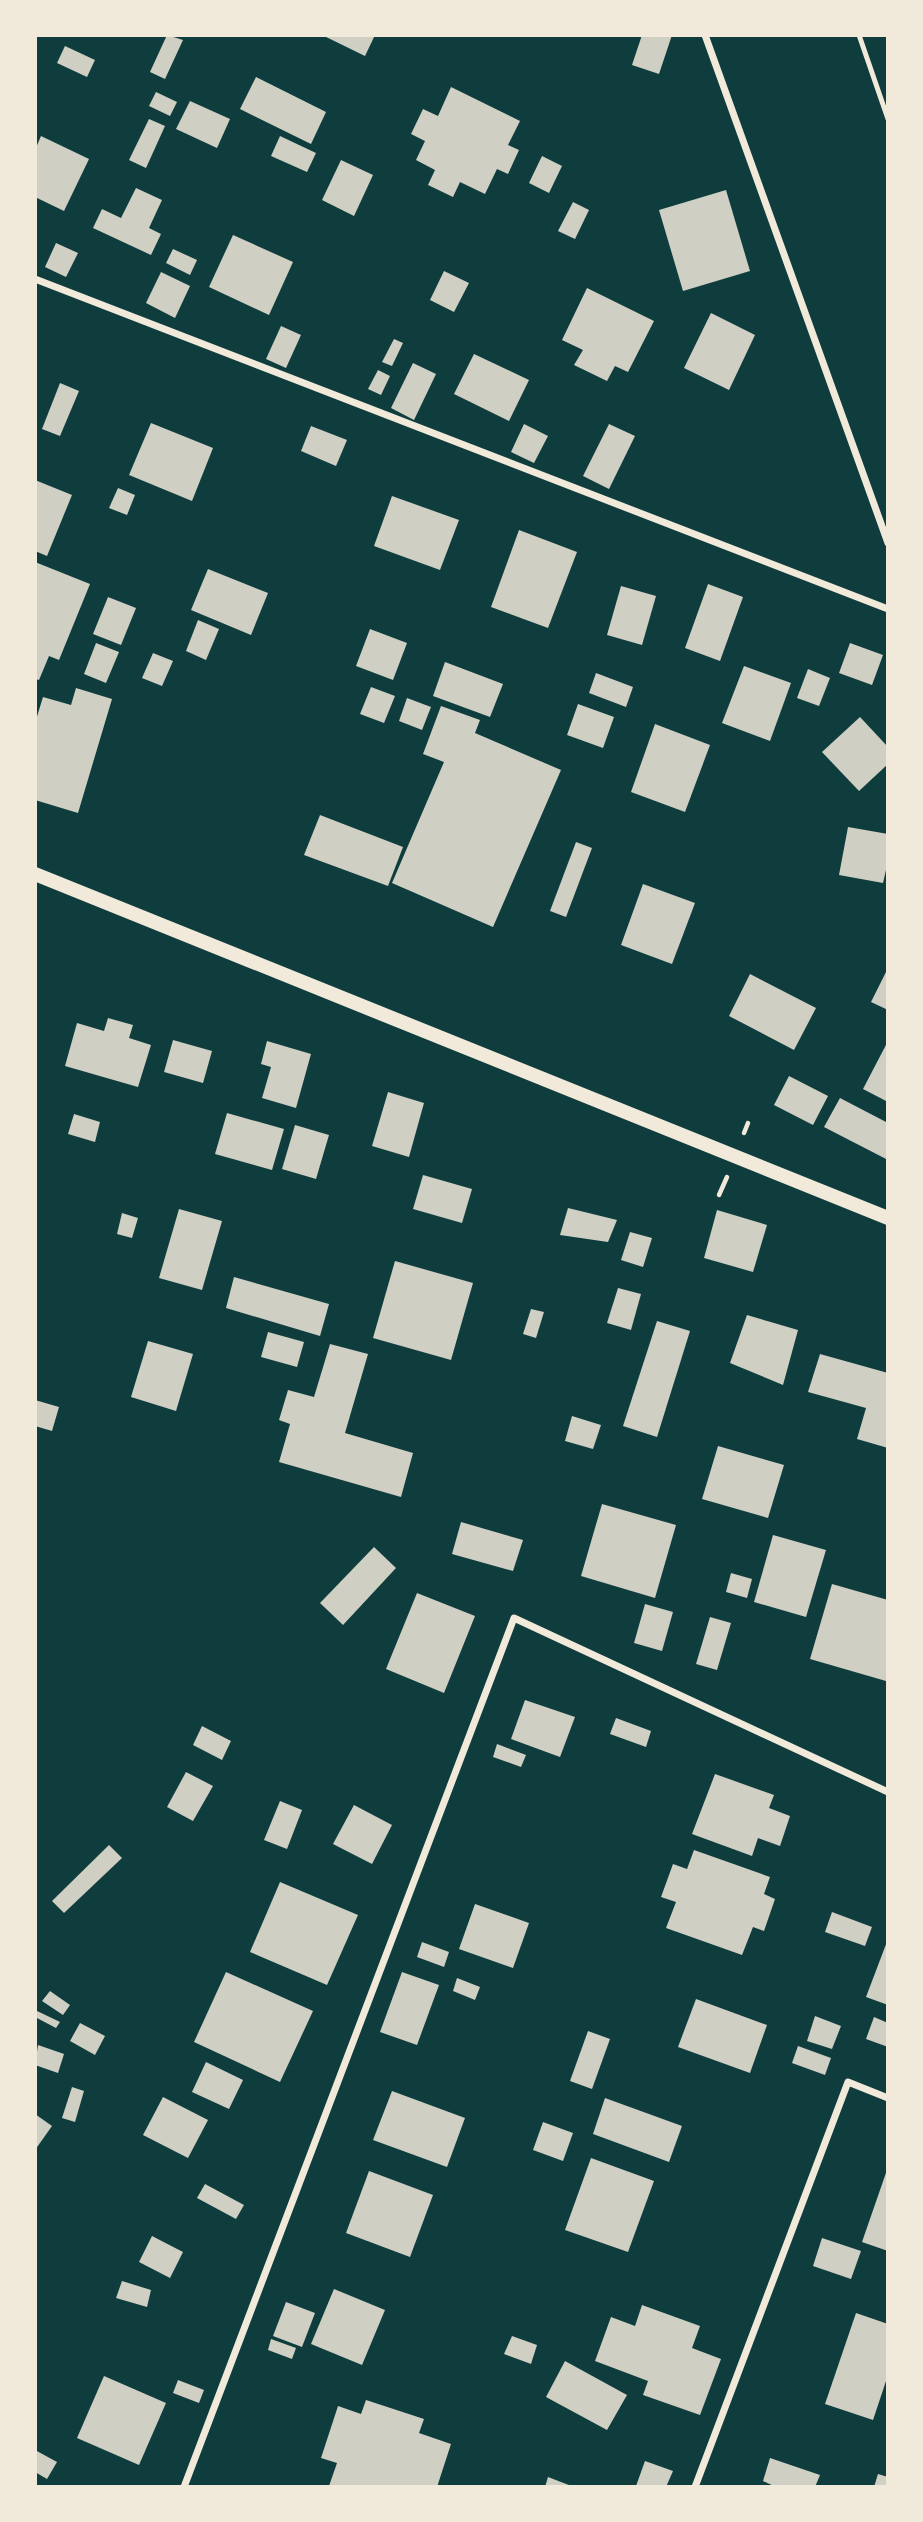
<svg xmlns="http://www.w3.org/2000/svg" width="923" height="2522" viewBox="0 0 923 2522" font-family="Mulish,sans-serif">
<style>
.building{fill:#cfcfc3}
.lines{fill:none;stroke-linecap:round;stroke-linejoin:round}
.path{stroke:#f1e9da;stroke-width:4.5}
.service{stroke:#f1e9da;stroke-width:5}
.minor{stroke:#f1e9da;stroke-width:7}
.secondary{stroke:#f1e9da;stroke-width:14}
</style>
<rect width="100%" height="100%" fill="#0f3d3e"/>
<g class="building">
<polygon points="167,35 183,40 165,79 150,72"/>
<polygon points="322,35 375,35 365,56"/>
<polygon points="642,35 672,35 659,74 632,65"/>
<polygon points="65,46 95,60 87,77 57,63"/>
<polygon points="256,77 326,112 311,144 240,109"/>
<polygon points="451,87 520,121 508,145 519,150 508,174 497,169 485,194 460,182 453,197 428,185 435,170 416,160 425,141 411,134 423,109 438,116"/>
<polygon points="156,92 177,102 170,116 149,106"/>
<polygon points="190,101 230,119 217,148 176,129"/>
<polygon points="149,119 165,126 146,168 129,160"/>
<polygon points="41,136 89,159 64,211 35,197 35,150"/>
<polygon points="280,136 316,153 307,172 271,156"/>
<polygon points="542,156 562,166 549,193 529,183"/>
<polygon points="341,160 373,175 354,216 322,200"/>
<polygon points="136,188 162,200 149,228 161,234 151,255 93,228 102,209 121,218"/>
<polygon points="726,190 750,271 683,291 659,210"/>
<polygon points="573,202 589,210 575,239 558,231"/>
<polygon points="233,235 293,262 269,315 209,287"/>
<polygon points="56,243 78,253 66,277 45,267"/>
<polygon points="173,249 197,260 190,275 166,263"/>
<polygon points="444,271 469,283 454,312 430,300"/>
<polygon points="161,272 190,286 175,318 146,303"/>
<polygon points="587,288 654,321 628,372 615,366 607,381 574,365 583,350 562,340"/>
<polygon points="711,313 755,335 729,390 684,368"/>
<polygon points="281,326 301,335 286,368 266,359"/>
<polygon points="394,339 403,343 392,366 382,362"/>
<polygon points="474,354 529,380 509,421 454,394"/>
<polygon points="413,363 436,374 414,420 391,408"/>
<polygon points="378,370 390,376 381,395 368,389"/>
<polygon points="60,383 79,391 60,436 42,429"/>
<polygon points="151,423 213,448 192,501 129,475"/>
<polygon points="524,424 548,436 534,463 511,452"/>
<polygon points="609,424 635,436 609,489 583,476"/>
<polygon points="311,426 347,440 336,466 301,451"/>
<polygon points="35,480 72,495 47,556 35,551"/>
<polygon points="118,488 135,495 127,515 109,508"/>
<polygon points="392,496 459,520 440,570 374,546"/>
<polygon points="519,530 577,552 548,628 491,607"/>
<polygon points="35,562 90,584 59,660 49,656 39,680 35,679"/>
<polygon points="208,569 268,593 251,635 191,610"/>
<polygon points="708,584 743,597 720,661 685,648"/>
<polygon points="621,586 656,596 642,645 607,635"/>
<polygon points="108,597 136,608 121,645 93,634"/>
<polygon points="198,620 219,629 206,660 186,651"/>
<polygon points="370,629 407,643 393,680 356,666"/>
<polygon points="96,643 119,652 106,683 84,674"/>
<polygon points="850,643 883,655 872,685 839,673"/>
<polygon points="153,653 173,661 162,686 142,678"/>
<polygon points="445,662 503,684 490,717 433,696"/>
<polygon points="744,666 791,683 770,741 722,723"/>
<polygon points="808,669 830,678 819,706 797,698"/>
<polygon points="596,673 633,687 626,707 589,693"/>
<polygon points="371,687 395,696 384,723 360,714"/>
<polygon points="76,688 112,699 78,813 35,800 35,723 43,697 71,705"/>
<polygon points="407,698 431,707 422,730 399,721"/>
<polygon points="578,704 614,717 603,748 567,735"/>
<polygon points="441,706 480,720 475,733 561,770 493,927 392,883 444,762 423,754"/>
<polygon points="860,717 888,747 888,764 859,791 822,752"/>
<polygon points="655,724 710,745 685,812 631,792"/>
<polygon points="320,815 403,847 388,886 304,855"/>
<polygon points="848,827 888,834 888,870 886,870 883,883 839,875"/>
<polygon points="576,842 592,848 566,917 550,911"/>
<polygon points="643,884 695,903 672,964 621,945"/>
<polygon points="888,968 888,1010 871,1002"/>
<polygon points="750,974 816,1008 794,1050 729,1016"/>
<polygon points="108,1018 133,1025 129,1038 151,1045 138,1087 65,1066 77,1023 104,1031"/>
<polygon points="173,1040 212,1051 203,1083 164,1072"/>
<polygon points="267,1041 311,1054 296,1108 262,1098 271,1067 261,1064"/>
<polygon points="888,1041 888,1102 863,1089"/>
<polygon points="789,1076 828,1096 813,1125 774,1105"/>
<polygon points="388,1092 424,1103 409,1157 372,1146"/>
<polygon points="840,1098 888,1123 888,1160 824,1127"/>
<polygon points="227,1113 284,1129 272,1170 215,1154"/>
<polygon points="74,1114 100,1122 95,1142 68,1134"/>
<polygon points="295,1125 329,1135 316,1179 282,1169"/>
<polygon points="423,1175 472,1189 462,1223 413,1209"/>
<polygon points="568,1208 617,1220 608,1242 560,1235"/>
<polygon points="179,1209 222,1221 202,1290 159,1278"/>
<polygon points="717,1210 767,1225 753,1272 704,1258"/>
<polygon points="122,1213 138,1218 132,1238 117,1234"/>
<polygon points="630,1232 652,1238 643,1267 621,1260"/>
<polygon points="395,1261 473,1283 451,1360 373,1338"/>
<polygon points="234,1277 329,1304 320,1336 226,1308"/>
<polygon points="618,1288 641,1294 631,1330 607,1323"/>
<polygon points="531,1309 544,1312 536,1338 523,1334"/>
<polygon points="747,1315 798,1330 783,1385 730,1363"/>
<polygon points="657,1321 690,1331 657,1437 623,1426"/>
<polygon points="268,1332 304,1342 297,1367 261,1357"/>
<polygon points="148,1341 193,1354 176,1411 131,1397"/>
<polygon points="330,1344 368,1354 345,1433 413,1453 401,1497 279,1462 290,1424 279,1420 288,1390 314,1397"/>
<polygon points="820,1354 888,1373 888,1448 857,1439 866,1408 808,1392"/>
<polygon points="35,1400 59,1407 52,1431 35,1426"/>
<polygon points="572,1416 601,1425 593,1449 565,1441"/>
<polygon points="718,1446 784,1465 768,1518 702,1499"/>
<polygon points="602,1504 676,1525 655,1598 581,1576"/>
<polygon points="461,1522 523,1540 513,1571 452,1554"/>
<polygon points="773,1535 826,1550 806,1617 754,1602"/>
<polygon points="374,1547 396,1568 343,1625 320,1603"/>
<polygon points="731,1573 752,1579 747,1598 726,1592"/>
<polygon points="832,1584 888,1600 886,1681 810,1659"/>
<polygon points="417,1593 475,1616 444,1693 386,1669"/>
<polygon points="645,1604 673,1612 662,1651 634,1643"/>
<polygon points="710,1617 731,1623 717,1670 696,1664"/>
<polygon points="525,1700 575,1717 560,1757 511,1739"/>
<polygon points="616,1718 651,1731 646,1747 610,1734"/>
<polygon points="202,1726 231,1741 222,1760 193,1745"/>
<polygon points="497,1744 526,1755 521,1767 493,1757"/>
<polygon points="186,1772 213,1786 193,1821 167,1807"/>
<polygon points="715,1774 774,1795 769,1808 790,1816 780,1846 758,1838 752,1856 692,1834"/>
<polygon points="280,1801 302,1810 287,1849 264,1840"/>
<polygon points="354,1805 392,1825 372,1864 333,1844"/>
<polygon points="109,1845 122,1858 64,1913 52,1901"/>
<polygon points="694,1850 770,1877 764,1894 775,1899 764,1931 753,1927 742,1955 666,1928 676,1902 661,1897 673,1864 687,1869"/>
<polygon points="280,1882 358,1915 327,1985 250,1952"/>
<polygon points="475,1904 529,1923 513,1968 459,1949"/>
<polygon points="832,1912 872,1927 865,1946 825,1932"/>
<polygon points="888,1939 888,2005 866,1997"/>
<polygon points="422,1942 449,1952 444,1967 417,1957"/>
<polygon points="226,1972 313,2011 280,2082 194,2042"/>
<polygon points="402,1972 439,1985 417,2045 380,2032"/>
<polygon points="457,1978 480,1987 475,2000 453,1991"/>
<polygon points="50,1991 70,2005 63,2015 42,2001"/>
<polygon points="696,1999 767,2025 750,2073 678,2047"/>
<polygon points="35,2010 60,2022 56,2028 35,2017"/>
<polygon points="815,2016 841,2026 832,2049 807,2041"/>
<polygon points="874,2017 888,2023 888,2047 866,2039"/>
<polygon points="80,2023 105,2036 95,2055 70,2041"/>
<polygon points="588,2031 610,2039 592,2089 570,2081"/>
<polygon points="38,2045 64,2054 58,2073 35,2065"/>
<polygon points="798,2046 831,2058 825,2075 792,2063"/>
<polygon points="206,2062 243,2080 229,2109 192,2092"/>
<polygon points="72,2087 84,2091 75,2122 62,2118"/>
<polygon points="392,2091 465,2118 447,2167 373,2140"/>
<polygon points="163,2097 208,2120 188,2158 143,2135"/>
<polygon points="605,2098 682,2126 669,2162 593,2134"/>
<polygon points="35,2114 52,2126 35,2150"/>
<polygon points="543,2122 573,2133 563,2161 533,2150"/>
<polygon points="591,2158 654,2181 628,2252 565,2230"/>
<polygon points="888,2167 888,2251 862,2242"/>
<polygon points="369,2171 433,2195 410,2257 346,2233"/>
<polygon points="205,2184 244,2205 236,2219 197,2198"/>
<polygon points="152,2236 183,2252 170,2278 139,2262"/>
<polygon points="822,2238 861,2251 851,2279 813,2266"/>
<polygon points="122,2281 151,2290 147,2307 116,2298"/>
<polygon points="334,2289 385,2310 362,2365 311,2344"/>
<polygon points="286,2302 315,2313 302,2347 273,2336"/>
<polygon points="642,2305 700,2326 692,2348 721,2359 700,2415 643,2395 648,2381 595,2361 611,2317 635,2326"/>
<polygon points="856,2313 888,2324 888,2375 873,2420 825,2404"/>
<polygon points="512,2336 537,2345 531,2364 504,2354"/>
<polygon points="271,2339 296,2348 292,2359 268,2350"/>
<polygon points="565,2361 627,2395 607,2430 546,2397"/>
<polygon points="104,2376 166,2403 139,2465 77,2438"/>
<polygon points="178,2380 204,2390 199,2403 173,2393"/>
<polygon points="366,2400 424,2419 419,2433 451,2444 437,2487 329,2486 337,2463 321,2458 338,2406 361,2414"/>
<polygon points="35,2450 57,2462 47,2479 35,2472"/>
<polygon points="770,2458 820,2475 815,2487 776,2487 763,2481"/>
<polygon points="645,2461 673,2471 666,2487 636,2486"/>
<polygon points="878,2474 888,2477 888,2487 874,2487"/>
<polygon points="548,2477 574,2487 545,2487"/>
</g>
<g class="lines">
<g class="path">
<polyline points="744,1133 748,1123"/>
<polyline points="719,1195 727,1177"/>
</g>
<polyline class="service" points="859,35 888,119"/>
<g class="minor">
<polyline points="705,35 888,543"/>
<polyline points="35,279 888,609"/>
<polyline points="184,2487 514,1618 888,1792"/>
<polyline points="695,2487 848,2082 888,2098"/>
</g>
<polyline class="secondary" points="35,874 888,1218"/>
</g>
<rect width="923" height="2522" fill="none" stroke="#f1e9da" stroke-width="74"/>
</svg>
